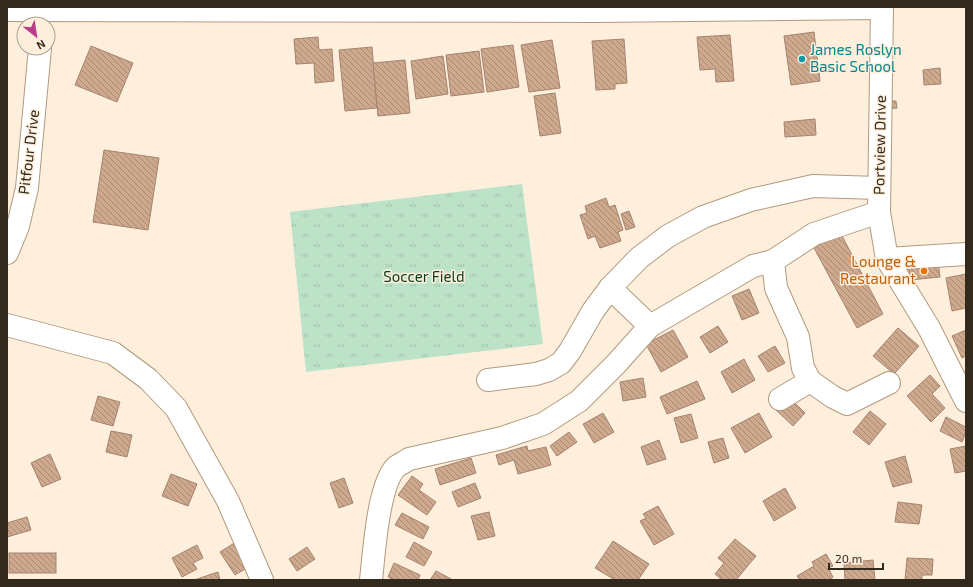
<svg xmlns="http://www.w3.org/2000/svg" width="973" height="587" viewBox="0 0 973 587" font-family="'Exo 2',sans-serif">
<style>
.park{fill:url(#park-tufts)}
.building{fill:url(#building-back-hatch);stroke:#a3846f}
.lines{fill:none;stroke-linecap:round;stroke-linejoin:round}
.minor-casing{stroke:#b19a7d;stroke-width:24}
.minor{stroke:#fff;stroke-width:22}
.culture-dot{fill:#0f9aa8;stroke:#feeedc;stroke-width:1.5}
.food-dot{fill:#e8710a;stroke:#feeedc;stroke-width:1.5}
.labels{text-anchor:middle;stroke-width:3;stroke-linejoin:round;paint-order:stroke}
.culture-label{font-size:15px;fill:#0d838f;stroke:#feeedc;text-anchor:start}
.street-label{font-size:15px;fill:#332a1e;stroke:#feeedc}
.food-label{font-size:15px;fill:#c56008;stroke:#feeedc;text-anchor:end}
.park-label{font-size:15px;fill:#0a3b20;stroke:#feeedc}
</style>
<defs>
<pattern id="park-tufts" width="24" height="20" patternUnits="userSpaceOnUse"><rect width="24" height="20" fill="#bce3c8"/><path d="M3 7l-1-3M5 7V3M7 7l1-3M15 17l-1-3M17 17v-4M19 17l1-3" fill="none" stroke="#a2c3ab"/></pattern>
<pattern id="building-back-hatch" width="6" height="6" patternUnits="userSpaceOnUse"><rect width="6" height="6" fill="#cea98e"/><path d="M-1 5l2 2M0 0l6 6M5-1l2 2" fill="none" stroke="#a88a73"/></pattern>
</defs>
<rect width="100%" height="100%" fill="#feeedc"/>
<polygon class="park" points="522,184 543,344 306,372 290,212"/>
<g class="building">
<polygon points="814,32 820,81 791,85 784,36"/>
<polygon points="730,35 734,81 716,82 715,69 700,70 697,37"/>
<polygon points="318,37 319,50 332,49 334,81 315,83 314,63 296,64 294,39"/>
<polygon points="624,39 627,83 615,84 615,89 596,90 592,41"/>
<polygon points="552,40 560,88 529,92 521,45"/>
<polygon points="513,45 519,87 487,92 481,49"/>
<polygon points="91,46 133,63 117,102 75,85"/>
<polygon points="372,47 377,108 345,111 339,50"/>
<polygon points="479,51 484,92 451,96 446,55"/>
<polygon points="443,56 448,94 416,99 411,61"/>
<polygon points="405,60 410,113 378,116 373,63"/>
<polygon points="940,68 941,84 924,85 923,70"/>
<polygon points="555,93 561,133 540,136 534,96"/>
<polygon points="886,101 896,101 897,108 886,109"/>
<polygon points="815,119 816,135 785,137 784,122"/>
<polygon points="104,150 159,158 148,230 93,222"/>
<polygon points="606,198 609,207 615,205 623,230 618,232 621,241 600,248 595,236 588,239 580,215 587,213 585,206"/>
<polygon points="629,211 635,227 626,230 621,214"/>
<polygon points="840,232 883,314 857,328 813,246"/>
<polygon points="938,261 940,277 910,280 908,264"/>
<polygon points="966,274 966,308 952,311 946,278"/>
<polygon points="749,289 759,313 742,320 732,296"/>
<polygon points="718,326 728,342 710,353 700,337"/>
<polygon points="898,328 919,346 894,374 873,356"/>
<polygon points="673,330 688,357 661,372 646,344"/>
<polygon points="966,330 966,356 962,358 952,336"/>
<polygon points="775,346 785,363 768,372 758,356"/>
<polygon points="744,359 755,380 732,393 721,372"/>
<polygon points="930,375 940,386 932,394 945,408 931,422 907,396"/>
<polygon points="643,378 646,397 623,401 620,382"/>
<polygon points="697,381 705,399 667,414 660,397"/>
<polygon points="98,396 120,402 113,426 91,420"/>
<polygon points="789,397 805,413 793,426 776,410"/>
<polygon points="870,411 886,424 869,445 853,432"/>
<polygon points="603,413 614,432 594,443 583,424"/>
<polygon points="759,413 772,437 745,453 731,428"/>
<polygon points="691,414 698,438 681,443 674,418"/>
<polygon points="946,417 966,427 966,432 962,442 940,431"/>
<polygon points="111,431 132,435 127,457 106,452"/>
<polygon points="569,432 577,442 557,456 550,446"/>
<polygon points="723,438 729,458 714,463 708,442"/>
<polygon points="659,440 666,459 647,465 641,447"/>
<polygon points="527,446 528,451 546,447 551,465 518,474 514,460 499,465 496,455"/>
<polygon points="966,446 966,471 955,473 950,449"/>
<polygon points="50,454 61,479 42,487 31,463"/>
<polygon points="905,456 912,482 893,487 885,462"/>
<polygon points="471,458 476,473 440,485 435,469"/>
<polygon points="171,474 197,484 188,506 162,496"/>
<polygon points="412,476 423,484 419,490 436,502 427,515 398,495"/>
<polygon points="344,478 353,503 339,508 330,483"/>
<polygon points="475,483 481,498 458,507 452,492"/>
<polygon points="785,488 796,508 774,521 763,501"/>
<polygon points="898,502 922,505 919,524 895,522"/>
<polygon points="658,506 674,534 654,545 640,521 646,518 643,514"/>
<polygon points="489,512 495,536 478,540 471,516"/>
<polygon points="402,513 429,527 423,539 395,525"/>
<polygon points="27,517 31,530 7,537 7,523"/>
<polygon points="735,539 756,556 736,580 722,580 715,574 724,563 718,558"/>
<polygon points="613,541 649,564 638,580 615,580 595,568"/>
<polygon points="236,542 250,566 235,575 220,552"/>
<polygon points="414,542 432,552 424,566 406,557"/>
<polygon points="197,545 203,558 193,563 197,569 182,577 172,558"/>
<polygon points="307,547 315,559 297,571 289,559"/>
<rect x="9" y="553" width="47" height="20"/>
<polygon points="826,554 833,566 828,568 833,577 830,580 800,580 797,576 814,566 812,562"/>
<polygon points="907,558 933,559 932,575 922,575 922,580 905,580"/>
<polygon points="873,560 875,580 845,580 844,563"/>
<polygon points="394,563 420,575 418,580 395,580 388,577"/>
<polygon points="436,571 453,580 430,580"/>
<polygon points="218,572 220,580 194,580"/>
</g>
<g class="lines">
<g class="minor-casing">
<g id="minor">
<polyline points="882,7 879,212 887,259 929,328 966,401"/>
<polyline points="7,10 594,11 882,8"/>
<polyline points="7,253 18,226 27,188 40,48"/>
<polyline points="887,259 966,254"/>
<polyline points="773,261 776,288 798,337 803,368 810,381 780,399"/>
<polyline points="7,325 113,353 148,379 176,408 228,501 262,580"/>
<polyline points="650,326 753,266 773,261 814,234 879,212"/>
<polyline points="488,380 536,374 549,370 561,363 570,351 593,311 610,288 639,258 668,236 703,217 751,200 813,186 879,188"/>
<polyline points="810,381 833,397 847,404 889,383"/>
<path d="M371 580C374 554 378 485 396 467 400 464 405 462 409 459L502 438 543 424 579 401 616 364 650 326 610 288"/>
</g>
</g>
<use href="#minor" class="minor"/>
</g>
<circle class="culture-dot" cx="802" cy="59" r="4"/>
<circle class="food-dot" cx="924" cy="271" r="4"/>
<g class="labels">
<g class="culture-label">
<text x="810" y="55">James Roslyn<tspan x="810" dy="17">Basic School</tspan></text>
</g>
<g class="street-label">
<text transform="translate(880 145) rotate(-89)" y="5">Portview Drive</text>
<text transform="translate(29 152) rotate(-83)" y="5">Pitfour Drive</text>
</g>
<g class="food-label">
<text x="916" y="267">Lounge &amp;<tspan x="916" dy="17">Restaurant</tspan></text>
</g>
<g class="park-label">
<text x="424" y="282">Soccer Field</text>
</g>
</g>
<rect width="973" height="587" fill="none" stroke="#332a1e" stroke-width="16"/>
<g transform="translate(36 36) rotate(150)"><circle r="19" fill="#feeedc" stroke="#ada090"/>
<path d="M0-3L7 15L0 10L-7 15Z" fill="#bb3d8a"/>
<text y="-6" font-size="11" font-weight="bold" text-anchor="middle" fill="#332a1e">N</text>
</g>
<path d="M829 563v6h54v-6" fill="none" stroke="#332a1e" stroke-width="2"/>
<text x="835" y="563" font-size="12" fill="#332a1e" stroke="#feeedc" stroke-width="3" paint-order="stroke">20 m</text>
</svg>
